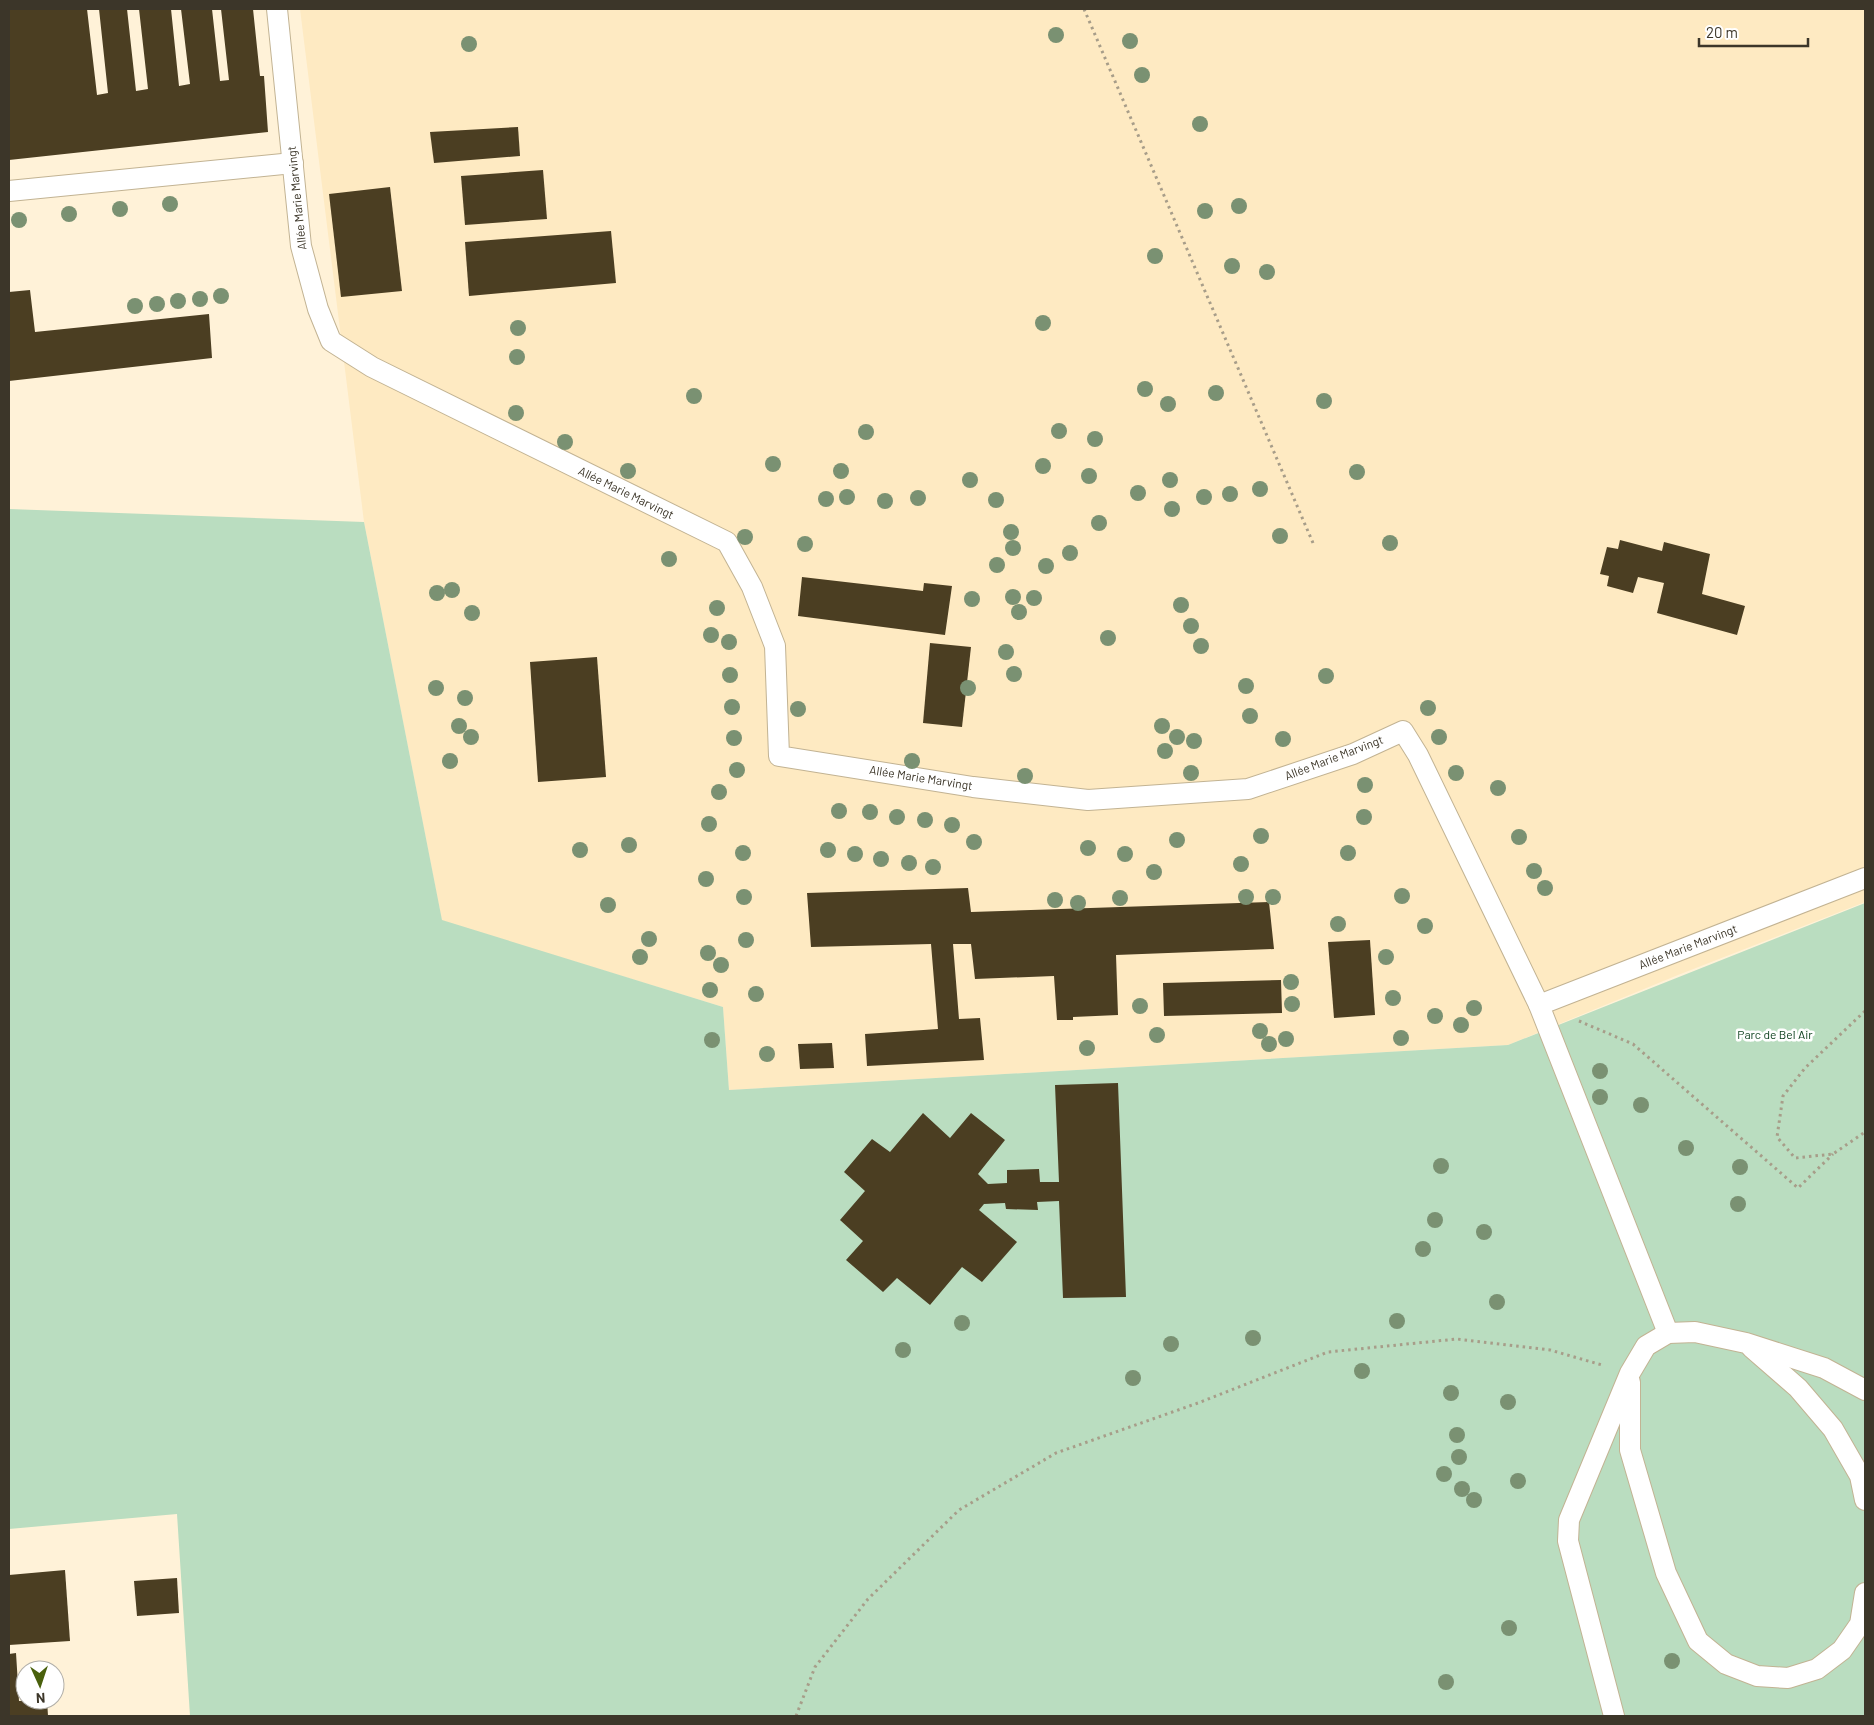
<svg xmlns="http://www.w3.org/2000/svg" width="1874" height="1725" viewBox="0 0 1874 1725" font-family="Barlow,sans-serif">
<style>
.built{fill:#feeac2}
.green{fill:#baddc0}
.building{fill:#4b3e22}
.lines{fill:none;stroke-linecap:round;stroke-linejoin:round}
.service-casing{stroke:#c2b393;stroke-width:22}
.path{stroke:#a79d89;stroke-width:3;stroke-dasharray:2.5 4;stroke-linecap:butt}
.service{stroke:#fff;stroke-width:20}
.tree{fill:#7a9172}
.labels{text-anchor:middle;stroke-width:5;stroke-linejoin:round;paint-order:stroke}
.street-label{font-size:12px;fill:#3c3629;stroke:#fff}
.park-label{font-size:12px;fill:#0e421f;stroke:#fff}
</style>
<rect width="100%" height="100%" fill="#fff2d8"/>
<polygon class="built" points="300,9 1865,9 1865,902 1678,975 1508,1045 729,1090 723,1007 442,921 364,522"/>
<polygon class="green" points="9,509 364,522 442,920 723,1007 729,1090 1508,1045 1865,903 1865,1716 190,1716 177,1514 9,1529"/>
<g class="building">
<polygon points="9,9 87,9 97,95 108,93 99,9 127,9 136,91 148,89 139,9 171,9 179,86 190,84 181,9 212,9 220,81 229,80 221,9 253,9 260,76 264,76 268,132 9,160"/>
<polygon points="518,127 520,156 434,163 430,132"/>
<polygon points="543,170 547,219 465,225 461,176"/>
<polygon points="390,187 402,291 341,297 329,194"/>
<polygon points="611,231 616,283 469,296 465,242"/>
<polygon points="30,290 35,332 209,314 212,358 9,381 9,292"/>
<polygon points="1620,540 1662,551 1664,542 1710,554 1702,594 1745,606 1737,635 1657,613 1664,583 1638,577 1633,593 1607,586 1609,576 1600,574 1607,547 1618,549"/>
<polygon points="802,577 923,591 924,583 952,586 945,635 798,616"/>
<polygon points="930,643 971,647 962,727 923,723"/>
<polygon points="597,657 606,777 538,782 530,662"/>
<polygon points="968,888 971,912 1269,902 1274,949 1116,955 1118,1015 1073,1017 1073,1020 1057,1020 1054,976 975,979 971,944 953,944 959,1019 980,1018 984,1060 867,1066 865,1034 938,1029 931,944 811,947 807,893"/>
<polygon points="1370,940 1375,1015 1334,1018 1328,942"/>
<polygon points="1281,980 1282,1013 1164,1016 1163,983"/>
<polygon points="832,1043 834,1068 800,1069 798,1044"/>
<polygon points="1118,1083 1126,1297 1063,1298 1059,1201 1037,1202 1038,1210 1006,1209 1005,1203 984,1204 979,1210 1017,1242 982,1282 962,1267 930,1305 897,1278 883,1292 846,1260 863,1241 840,1220 865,1191 844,1172 872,1139 890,1152 923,1113 950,1138 971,1113 1005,1140 978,1174 988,1184 1007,1183 1007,1170 1039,1169 1040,1182 1059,1182 1055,1085"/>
<polygon points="65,1570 70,1641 9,1645 9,1575"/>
<polygon points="177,1578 179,1613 137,1616 134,1581"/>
<polygon points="16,1653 19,1701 47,1700 48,1716 9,1716 9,1654"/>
</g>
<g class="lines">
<g class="service-casing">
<g id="service">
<polyline points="277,9 301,246 318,309 331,341 372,367 727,542 752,587 775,646 779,756 973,787 1088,800 1248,789 1353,754 1403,731 1418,755 1539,1005 1865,878"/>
<polyline points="9,191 293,163"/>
<polyline points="1539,1005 1668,1333"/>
<polyline points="1752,1348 1798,1388 1833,1429 1860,1476 1865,1500"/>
<polyline points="1630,1382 1630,1450 1666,1573 1698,1641 1726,1664 1757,1676 1788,1678 1817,1669 1842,1650 1860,1624 1865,1593"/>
<polyline points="1614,1716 1568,1541 1569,1520 1630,1373 1646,1346 1668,1333 1695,1332 1746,1343 1824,1368 1865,1390"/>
</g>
</g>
<g class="path">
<polyline points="1084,9 1313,543"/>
<polyline points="1865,1011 1805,1068 1783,1096 1777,1137 1795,1158 1833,1154 1865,1132"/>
<polyline points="1579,1021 1633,1044 1798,1188 1833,1154"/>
<polyline points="796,1716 815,1667 868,1599 959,1510 1056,1453 1198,1403 1328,1352 1457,1339 1550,1350 1602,1365"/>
</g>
<use href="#service" class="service"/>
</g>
<g class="tree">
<circle cx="1056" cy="35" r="8"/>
<circle cx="1130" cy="41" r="8"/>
<circle cx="469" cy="44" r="8"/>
<circle cx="1142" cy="75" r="8"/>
<circle cx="1200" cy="124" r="8"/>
<circle cx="170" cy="204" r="8"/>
<circle cx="1239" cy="206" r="8"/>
<circle cx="120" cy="209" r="8"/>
<circle cx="1205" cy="211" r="8"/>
<circle cx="69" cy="214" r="8"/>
<circle cx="19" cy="220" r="8"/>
<circle cx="1155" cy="256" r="8"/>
<circle cx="1232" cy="266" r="8"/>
<circle cx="1267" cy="272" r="8"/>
<circle cx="221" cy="296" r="8"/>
<circle cx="200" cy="299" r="8"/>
<circle cx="178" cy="301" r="8"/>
<circle cx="157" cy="304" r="8"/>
<circle cx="135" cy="306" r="8"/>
<circle cx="1043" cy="323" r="8"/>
<circle cx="518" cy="328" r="8"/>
<circle cx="517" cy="357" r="8"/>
<circle cx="1145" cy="389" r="8"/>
<circle cx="1216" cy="393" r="8"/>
<circle cx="694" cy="396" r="8"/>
<circle cx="1324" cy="401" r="8"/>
<circle cx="1168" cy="404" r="8"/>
<circle cx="516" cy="413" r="8"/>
<circle cx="1059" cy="431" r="8"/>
<circle cx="866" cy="432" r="8"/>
<circle cx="1095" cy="439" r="8"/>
<circle cx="565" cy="442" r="8"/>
<circle cx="773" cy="464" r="8"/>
<circle cx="1043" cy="466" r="8"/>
<circle cx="628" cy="471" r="8"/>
<circle cx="841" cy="471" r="8"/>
<circle cx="1357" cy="472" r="8"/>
<circle cx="1089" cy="476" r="8"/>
<circle cx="970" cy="480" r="8"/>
<circle cx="1170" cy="480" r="8"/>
<circle cx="1260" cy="489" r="8"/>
<circle cx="1138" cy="493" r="8"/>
<circle cx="1230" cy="494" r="8"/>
<circle cx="847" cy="497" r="8"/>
<circle cx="1204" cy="497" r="8"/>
<circle cx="918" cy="498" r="8"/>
<circle cx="826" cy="499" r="8"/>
<circle cx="996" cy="500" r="8"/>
<circle cx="885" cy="501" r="8"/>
<circle cx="1172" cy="509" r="8"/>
<circle cx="1099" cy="523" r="8"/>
<circle cx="1011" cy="532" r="8"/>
<circle cx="1280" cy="536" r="8"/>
<circle cx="745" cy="537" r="8"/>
<circle cx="1390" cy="543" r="8"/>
<circle cx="805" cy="544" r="8"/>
<circle cx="1013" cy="548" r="8"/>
<circle cx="1070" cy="553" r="8"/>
<circle cx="669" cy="559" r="8"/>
<circle cx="997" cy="565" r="8"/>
<circle cx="1046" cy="566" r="8"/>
<circle cx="452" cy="590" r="8"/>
<circle cx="437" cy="593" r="8"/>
<circle cx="1013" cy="597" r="8"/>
<circle cx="1034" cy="598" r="8"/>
<circle cx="972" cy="599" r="8"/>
<circle cx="1181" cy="605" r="8"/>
<circle cx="717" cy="608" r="8"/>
<circle cx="1019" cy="612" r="8"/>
<circle cx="472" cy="613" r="8"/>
<circle cx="1191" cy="626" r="8"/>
<circle cx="711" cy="635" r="8"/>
<circle cx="1108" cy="638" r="8"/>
<circle cx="729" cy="642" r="8"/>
<circle cx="1201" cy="646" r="8"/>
<circle cx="1006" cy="652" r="8"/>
<circle cx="1014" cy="674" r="8"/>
<circle cx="730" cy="675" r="8"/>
<circle cx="1326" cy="676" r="8"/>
<circle cx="1246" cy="686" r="8"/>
<circle cx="436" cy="688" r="8"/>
<circle cx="968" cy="688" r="8"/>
<circle cx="465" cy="698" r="8"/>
<circle cx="732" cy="707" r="8"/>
<circle cx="1428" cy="708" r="8"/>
<circle cx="798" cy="709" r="8"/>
<circle cx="1250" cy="716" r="8"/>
<circle cx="459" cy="726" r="8"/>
<circle cx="1162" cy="726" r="8"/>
<circle cx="471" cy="737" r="8"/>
<circle cx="1177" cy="737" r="8"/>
<circle cx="1439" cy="737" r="8"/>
<circle cx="734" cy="738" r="8"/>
<circle cx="1283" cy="739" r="8"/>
<circle cx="1194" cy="741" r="8"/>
<circle cx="1165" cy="751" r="8"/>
<circle cx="450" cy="761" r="8"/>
<circle cx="912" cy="761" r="8"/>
<circle cx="737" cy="770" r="8"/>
<circle cx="1191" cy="773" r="8"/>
<circle cx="1456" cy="773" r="8"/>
<circle cx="1025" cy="776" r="8"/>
<circle cx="1365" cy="785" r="8"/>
<circle cx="1498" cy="788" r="8"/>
<circle cx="719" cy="792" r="8"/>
<circle cx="839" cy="811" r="8"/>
<circle cx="870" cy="812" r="8"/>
<circle cx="897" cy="817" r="8"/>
<circle cx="1364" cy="817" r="8"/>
<circle cx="925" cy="820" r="8"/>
<circle cx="709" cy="824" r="8"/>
<circle cx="952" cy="825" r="8"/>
<circle cx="1261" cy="836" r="8"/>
<circle cx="1519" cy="837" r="8"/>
<circle cx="1177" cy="840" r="8"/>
<circle cx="974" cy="842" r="8"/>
<circle cx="629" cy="845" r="8"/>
<circle cx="1088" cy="848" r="8"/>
<circle cx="580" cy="850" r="8"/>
<circle cx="828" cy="850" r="8"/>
<circle cx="743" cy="853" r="8"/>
<circle cx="1348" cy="853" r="8"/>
<circle cx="855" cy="854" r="8"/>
<circle cx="1125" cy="854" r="8"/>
<circle cx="881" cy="859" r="8"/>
<circle cx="909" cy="863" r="8"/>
<circle cx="1241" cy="864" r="8"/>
<circle cx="933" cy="867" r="8"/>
<circle cx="1534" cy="871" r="8"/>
<circle cx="1154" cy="872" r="8"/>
<circle cx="706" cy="879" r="8"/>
<circle cx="1545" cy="888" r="8"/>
<circle cx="1402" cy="896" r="8"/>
<circle cx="744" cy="897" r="8"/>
<circle cx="1246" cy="897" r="8"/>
<circle cx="1273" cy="897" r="8"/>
<circle cx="1120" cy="898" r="8"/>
<circle cx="1055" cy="900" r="8"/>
<circle cx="1078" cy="903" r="8"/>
<circle cx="608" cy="905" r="8"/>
<circle cx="1338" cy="924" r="8"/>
<circle cx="1425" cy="926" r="8"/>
<circle cx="649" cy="939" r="8"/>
<circle cx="746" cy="940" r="8"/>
<circle cx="708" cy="953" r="8"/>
<circle cx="640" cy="957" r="8"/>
<circle cx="1386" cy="957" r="8"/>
<circle cx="721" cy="965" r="8"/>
<circle cx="1291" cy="982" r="8"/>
<circle cx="710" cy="990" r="8"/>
<circle cx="756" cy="994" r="8"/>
<circle cx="1393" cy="998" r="8"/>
<circle cx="1292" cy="1004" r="8"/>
<circle cx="1140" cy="1006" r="8"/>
<circle cx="1474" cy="1008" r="8"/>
<circle cx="1435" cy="1016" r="8"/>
<circle cx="1461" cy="1025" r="8"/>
<circle cx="1260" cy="1031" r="8"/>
<circle cx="1157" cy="1035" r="8"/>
<circle cx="1401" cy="1038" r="8"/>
<circle cx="1286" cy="1039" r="8"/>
<circle cx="712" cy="1040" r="8"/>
<circle cx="1269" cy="1044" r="8"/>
<circle cx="1087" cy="1048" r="8"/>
<circle cx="767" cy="1054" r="8"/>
<circle cx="1600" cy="1071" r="8"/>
<circle cx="1600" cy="1097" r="8"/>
<circle cx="1641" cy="1105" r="8"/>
<circle cx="1686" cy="1148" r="8"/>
<circle cx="1441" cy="1166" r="8"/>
<circle cx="1740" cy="1167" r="8"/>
<circle cx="1738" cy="1204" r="8"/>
<circle cx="1435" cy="1220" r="8"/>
<circle cx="1484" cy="1232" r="8"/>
<circle cx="1423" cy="1249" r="8"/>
<circle cx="1497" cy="1302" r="8"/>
<circle cx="1397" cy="1321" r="8"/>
<circle cx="962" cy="1323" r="8"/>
<circle cx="1253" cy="1338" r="8"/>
<circle cx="1171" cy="1344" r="8"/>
<circle cx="903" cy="1350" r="8"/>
<circle cx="1362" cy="1371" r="8"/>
<circle cx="1133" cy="1378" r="8"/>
<circle cx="1451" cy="1393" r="8"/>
<circle cx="1508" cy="1402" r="8"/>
<circle cx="1457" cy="1435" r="8"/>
<circle cx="1459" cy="1457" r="8"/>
<circle cx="1444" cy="1474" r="8"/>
<circle cx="1518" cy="1481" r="8"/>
<circle cx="1462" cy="1489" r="8"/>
<circle cx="1474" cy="1500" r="8"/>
<circle cx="1509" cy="1628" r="8"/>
<circle cx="1672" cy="1661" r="8"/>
<circle cx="1446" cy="1682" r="8"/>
</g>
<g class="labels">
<g class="street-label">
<text transform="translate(297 198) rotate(-96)" y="4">Allée Marie Marvingt</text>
<text transform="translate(626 493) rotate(26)" y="4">Allée Marie Marvingt</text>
<text transform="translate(1334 758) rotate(-21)" y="4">Allée Marie Marvingt</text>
<text transform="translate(921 778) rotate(9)" y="4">Allée Marie Marvingt</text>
<text transform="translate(1688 947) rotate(-21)" y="4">Allée Marie Marvingt</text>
</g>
<g class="park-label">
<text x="1775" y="1039">Parc de Bel Air</text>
</g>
</g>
<rect width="1874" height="1725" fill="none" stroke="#3c3629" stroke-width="20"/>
<g transform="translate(40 1685) rotate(177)"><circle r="24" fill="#ffffff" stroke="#b1afa9"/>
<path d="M0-4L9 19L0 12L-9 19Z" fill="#49600c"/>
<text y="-8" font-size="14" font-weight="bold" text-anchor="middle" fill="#3c3629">N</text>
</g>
<path d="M1699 38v8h109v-8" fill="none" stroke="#3c3629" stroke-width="2.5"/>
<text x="1706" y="38" font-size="15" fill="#3c3629" stroke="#ffffff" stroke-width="4" paint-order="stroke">20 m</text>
</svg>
